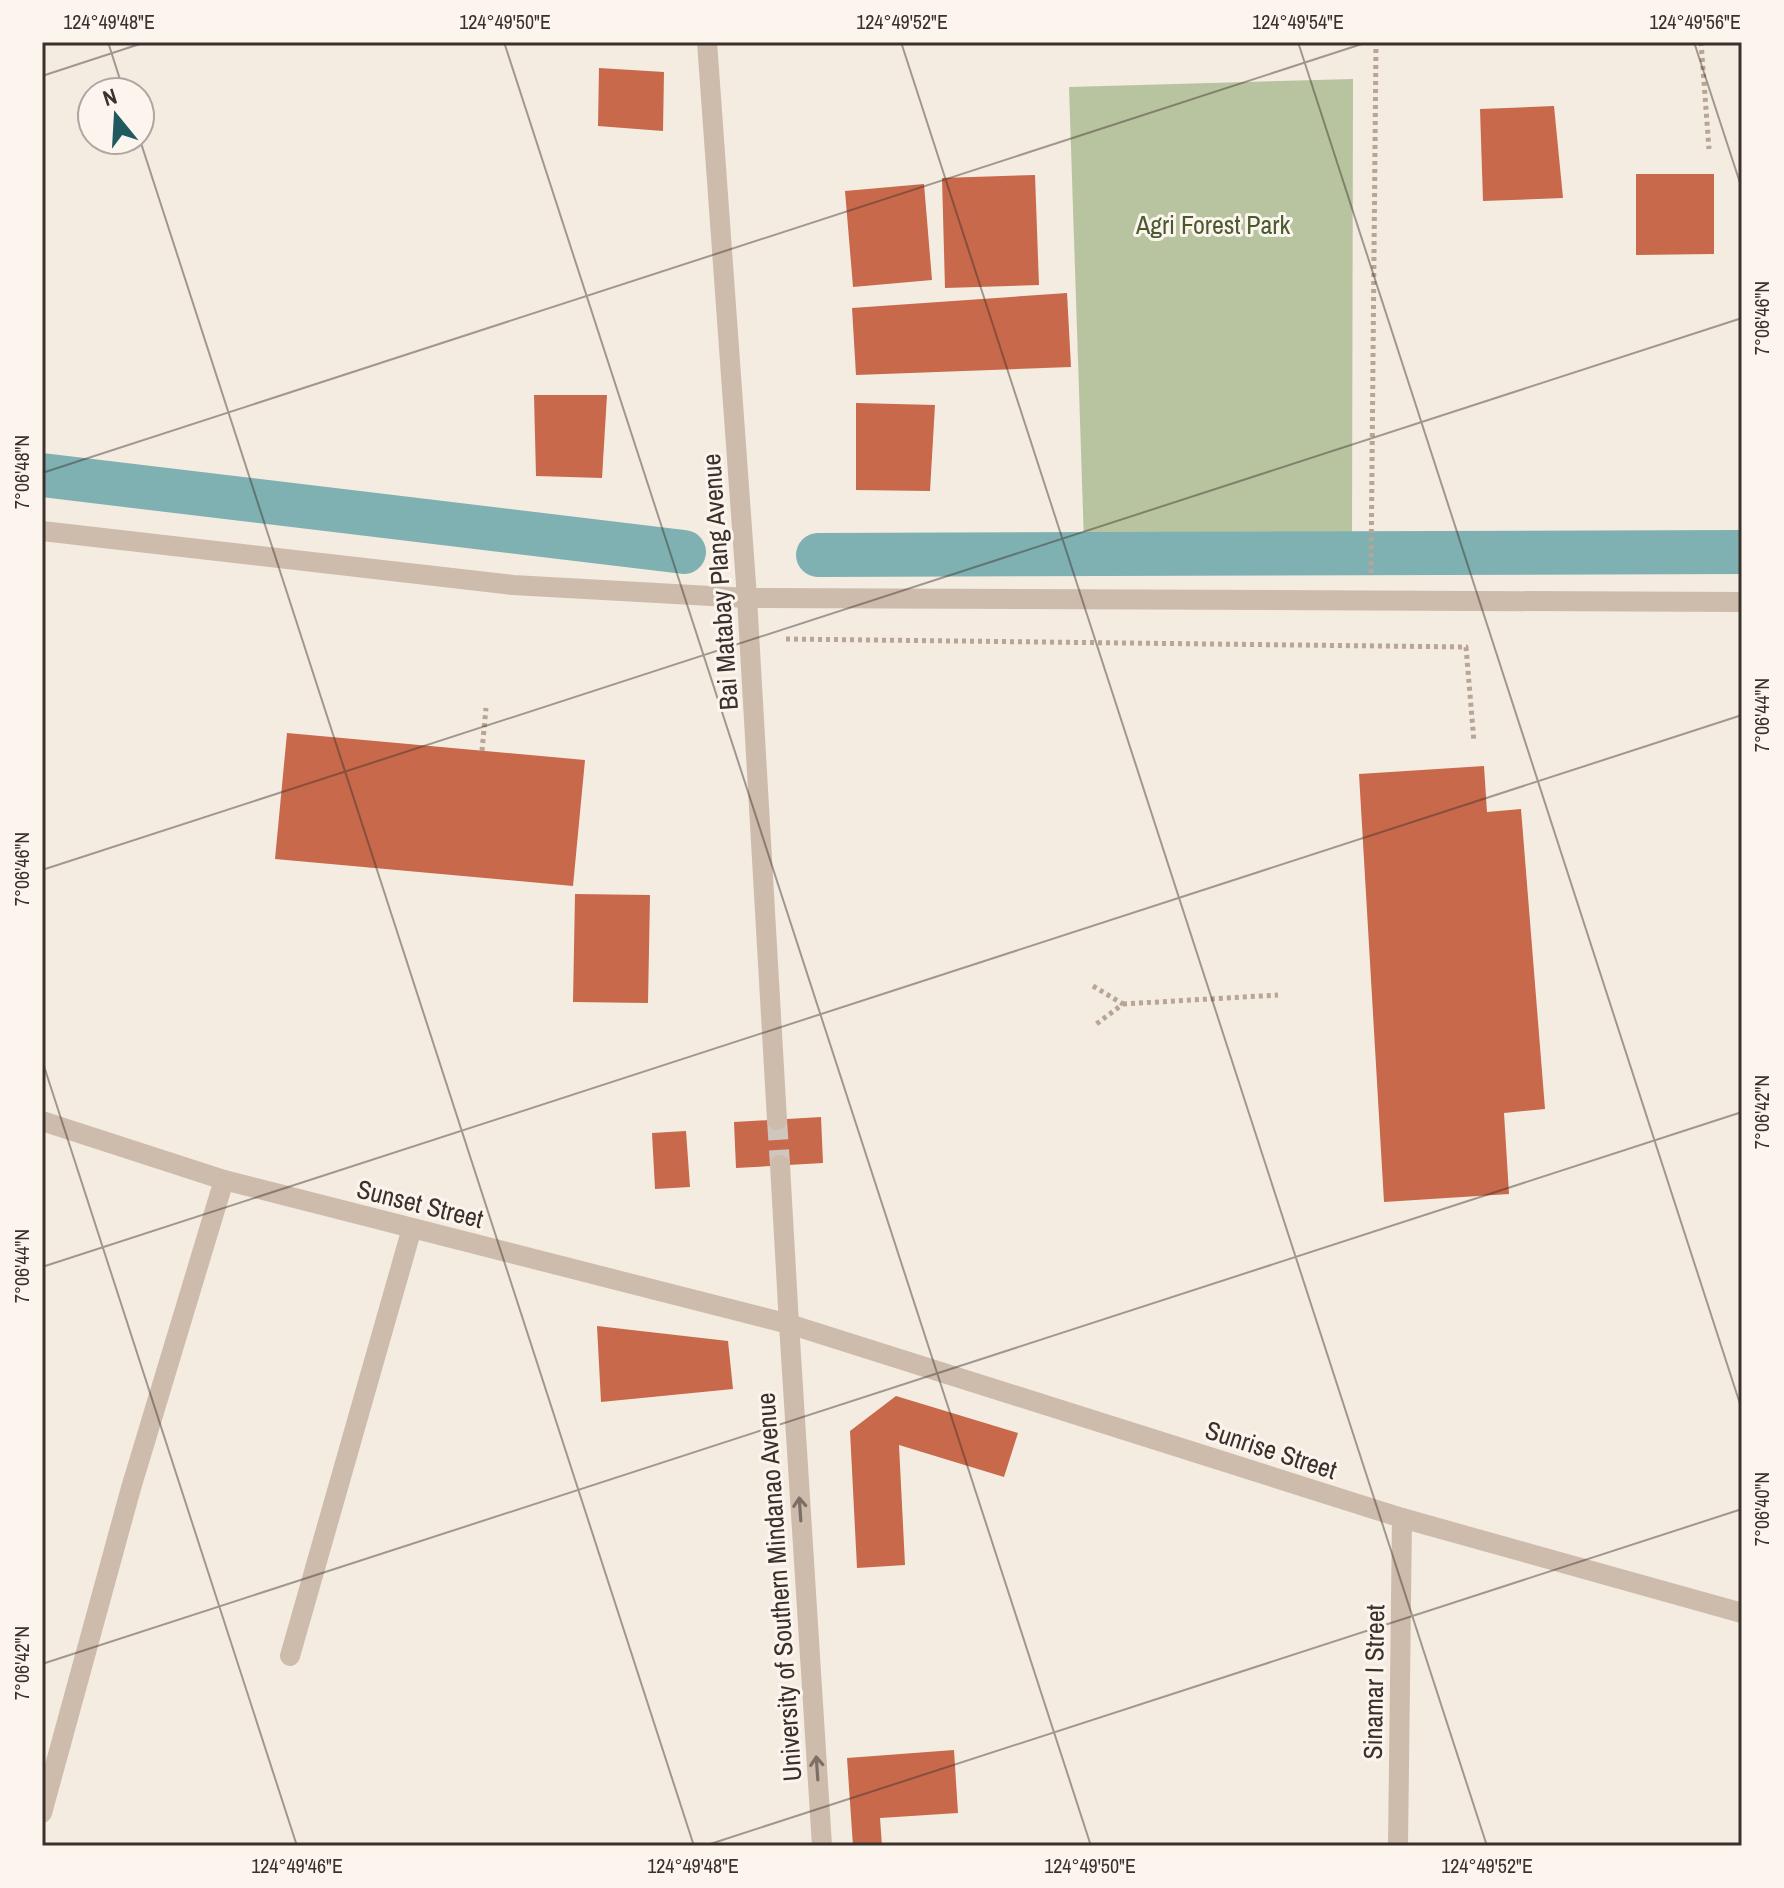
<svg xmlns="http://www.w3.org/2000/svg" width="1784" height="1888" viewBox="0 0 1784 1888" font-family="'Archivo Narrow',sans-serif">
<style>
.green{fill:#b8c4a0}
.lines{fill:none;stroke-linecap:round;stroke-linejoin:round}
.canal{stroke:#7fb0b2;stroke-width:44}
.building{fill:#c8694b}
.minor-tunnel{stroke:#cfc6bd;stroke-width:20;stroke-dasharray:20 10;stroke-linecap:butt}
.path{stroke:#b9a596;stroke-width:5;stroke-dasharray:4 4;stroke-linecap:butt}
.minor{stroke:#cdbbac;stroke-width:20}
.tertiary{stroke:#cdbbac;stroke-width:20}
.oneway{stroke:#7d6f65}
.ticks{fill:none;stroke:#3b302b;stroke-width:2;stroke-opacity:0.45}
.labels{text-anchor:middle;stroke-width:6;stroke-linejoin:round;paint-order:stroke}
.park-label{font-size:26px;fill:#4a5a2e;stroke:#fbf5ee}
.street-label{font-size:26px;fill:#3b302b;stroke:#fbf5ee}
.neatline{fill:none;stroke:#3b302b;stroke-width:3}
.ticks-label{font-size:20px;text-anchor:middle;fill:#3b302b}
</style>
<rect width="100%" height="100%" fill="#f4ebe1"/>
<polygon class="green" points="1353,79 1352,541 1084,542 1069,87"/>
<g class="lines">
<g class="canal">
<polyline points="42,475 684,552"/>
<polyline points="818,555 1742,552"/>
</g>
</g>
<g class="building">
<polygon points="599,68 664,72 663,131 598,126"/>
<polygon points="1554,106 1563,198 1483,201 1480,109"/>
<polygon points="1636,174 1714,174 1714,254 1636,255"/>
<polygon points="1035,175 1039,285 945,288 942,178"/>
<polygon points="924,184 932,280 853,287 845,191"/>
<polygon points="1067,293 1071,367 856,375 852,308"/>
<polygon points="534,395 607,395 602,478 536,476"/>
<polygon points="856,403 935,405 930,491 856,490"/>
<polygon points="287,733 585,760 573,886 275,859"/>
<polygon points="1484,766 1487,812 1521,809 1545,1109 1504,1113 1509,1194 1384,1202 1359,774"/>
<polygon points="575,894 650,895 648,1003 573,1002"/>
<polygon points="821,1117 823,1163 736,1168 734,1122"/>
<polygon points="686,1131 690,1187 655,1189 652,1133"/>
<polygon points="597,1326 728,1341 733,1389 601,1402"/>
<polygon points="896,1396 1018,1433 1004,1477 899,1445 905,1565 857,1568 850,1431"/>
<polygon points="954,1750 958,1813 880,1818 882,1846 853,1846 847,1758"/>
</g>
<g class="lines">
<polyline class="minor-tunnel" points="777,1120 780,1165"/>
<g class="path">
<polyline points="1701,42 1709,149"/>
<polyline points="1371,573 1376,42"/>
<polyline points="786,639 1466,647 1474,742"/>
<polyline points="482,751 486,708"/>
<polyline points="1093,986 1123,1004 1095,1025"/>
<polyline points="1123,1004 1278,995"/>
</g>
<g class="minor">
<polyline points="707,42 747,598 777,1120"/>
<polyline points="42,531 513,585 747,598 1742,602"/>
<polyline points="780,1165 789,1324 1402,1518 1742,1613"/>
<polyline points="290,1656 412,1228"/>
<polyline points="42,1813 131,1488 224,1180"/>
<polyline points="1398,1846 1402,1518"/>
</g>
<polyline class="tertiary" points="42,1121 224,1180 789,1324 822,1846"/>
</g>
<defs><path id="oneway-shaft" d="M-6 0H5M1.5-3L5.5 0L1.5 3" fill="none" stroke-width="1.6" stroke-linecap="round" stroke-linejoin="round" transform="scale(2)"/></defs>
<g class="oneway">
<use href="#oneway-shaft" transform="translate(800 1509) rotate(-94)"/>
<use href="#oneway-shaft" transform="translate(817 1768) rotate(-94)"/>
</g>
<path class="ticks" d="M108 42 124 92M504 42 1091 1846M901 42 1487 1846M1298 42 1742 1410M1694 42 1742 189M42 76 146 42M140 140 694 1846M42 473 1368 42M42 870 1742 318M42 1060 297 1846M42 1267 1742 715M42 1664 1742 1112M704 1846 1742 1509"/>
<g class="labels">
<g class="park-label">
<text x="1213" y="234">Agri Forest Park</text>
</g>
<g class="street-label">
<text transform="translate(720 582) rotate(-94)" y="9">Bai Matabay Plang Avenue</text>
<text transform="translate(420 1204) rotate(14)" y="9">Sunset Street</text>
<text transform="translate(1271 1450) rotate(18)" y="9">Sunrise Street</text>
<text transform="translate(779 1587) rotate(-94)" y="9">University of Southern Mindanao Avenue</text>
<text transform="translate(1374 1682) rotate(-89)" y="9">Sinamar I Street</text>
</g>
</g>
<rect width="1784" height="1888" fill="none" stroke="#fbf5ee" stroke-width="88"/>
<g transform="translate(116 116) rotate(342)"><circle r="38" fill="#fbf5ee" stroke="#aea6a0" stroke-width="2"/>
<path d="M0-6L14 30L0 20L-14 30Z" fill="#1f5a5e"/>
<text y="-12" font-size="22" font-weight="bold" text-anchor="middle" fill="#3b302b">N</text>
</g>
<rect x="44" y="44" width="1696" height="1800" class="neatline"/>
<g class="ticks-label">
<text x="109" y="29">124°49'48"E</text>
<text x="505" y="29">124°49'50"E</text>
<text x="902" y="29">124°49'52"E</text>
<text x="1298" y="29">124°49'54"E</text>
<text x="1695" y="29">124°49'56"E</text>
<text transform="translate(1762 318) rotate(-90)" y="7">7°06'46"N</text>
<text transform="translate(22 472) rotate(-90)" y="7">7°06'48"N</text>
<text transform="translate(1762 715) rotate(-90)" y="7">7°06'44"N</text>
<text transform="translate(22 869) rotate(-90)" y="7">7°06'46"N</text>
<text transform="translate(1762 1112) rotate(-90)" y="7">7°06'42"N</text>
<text transform="translate(22 1266) rotate(-90)" y="7">7°06'44"N</text>
<text transform="translate(1762 1509) rotate(-90)" y="7">7°06'40"N</text>
<text transform="translate(22 1663) rotate(-90)" y="7">7°06'42"N</text>
<text x="297" y="1873">124°49'46"E</text>
<text x="693" y="1873">124°49'48"E</text>
<text x="1090" y="1873">124°49'50"E</text>
<text x="1487" y="1873">124°49'52"E</text>
</g>
</svg>
